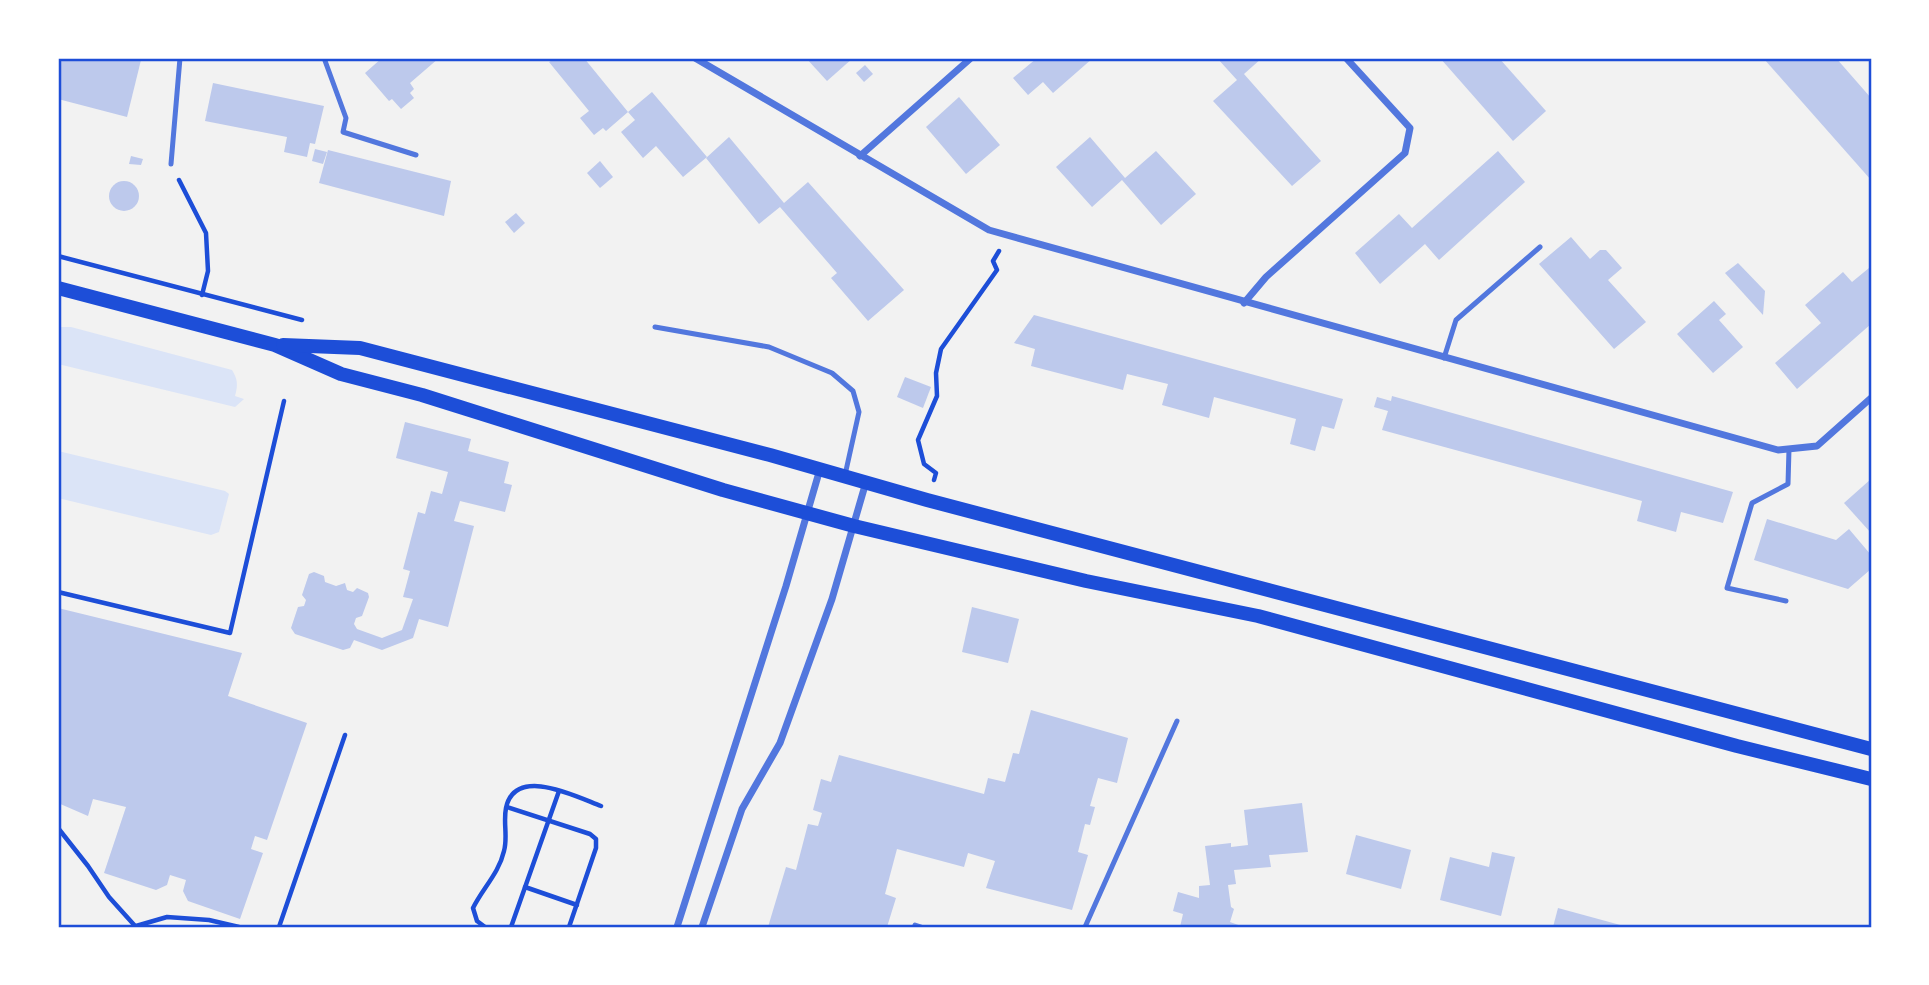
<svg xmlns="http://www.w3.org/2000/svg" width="1929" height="985" viewBox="0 0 1929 985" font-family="Mulish,sans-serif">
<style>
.green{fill:#dbe4f7}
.building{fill:#bdc9ec}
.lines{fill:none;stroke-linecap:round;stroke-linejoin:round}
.path{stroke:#1d4ed8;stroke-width:4.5}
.service{stroke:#5277de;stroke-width:5}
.minor{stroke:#5277de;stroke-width:7}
.secondary{stroke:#1d4ed8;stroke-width:14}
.neatline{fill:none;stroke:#1d4ed8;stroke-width:2.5}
</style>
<rect width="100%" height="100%" fill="#f2f2f2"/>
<g class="green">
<path d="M58 327H71L232 370C238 380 238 385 235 396L244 399 235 407 58 364Z"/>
<polygon points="58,451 225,491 229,494 219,532 211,535 58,498"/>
</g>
<g class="building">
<polygon points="58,58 133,58 141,60 127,117 58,99"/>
<polygon points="382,58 439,58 410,83 414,89 410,93 414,98 401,109 392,99 389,101 365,73"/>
<polygon points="556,58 584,58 628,112 606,131 603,128 594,135 580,118 589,111 549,62"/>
<polygon points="806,58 853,58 827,81"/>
<polygon points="1037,58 1093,58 1053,93 1043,82 1028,95 1013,78"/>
<polygon points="1217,58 1262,58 1244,74 1321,161 1292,186 1213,101 1237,80"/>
<polygon points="1440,58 1499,58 1546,111 1513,141"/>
<polygon points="1766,58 1836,58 1871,98 1871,180 1764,59"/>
<polygon points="865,65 873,74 864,82 856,73"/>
<polygon points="213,83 324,106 315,144 310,143 307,157 284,152 287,137 205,121"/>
<polygon points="652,92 707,157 683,177 656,146 643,158 621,132 635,120 628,112"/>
<polygon points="959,97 1000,145 966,174 926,127"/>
<polygon points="729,137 784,203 808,182 904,290 868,321 831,278 837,273 780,207 759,224 706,158"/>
<polygon points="1090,137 1125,178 1156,151 1196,194 1161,225 1122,180 1092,207 1056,167"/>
<polygon points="315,149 327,152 323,164 312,161"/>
<polygon points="328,150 451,181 444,216 319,183"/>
<polygon points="1498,151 1525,182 1439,260 1425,244 1380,284 1355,253 1399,214 1412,228"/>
<polygon points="131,156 143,159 141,165 129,164"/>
<polygon points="600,161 613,177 600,188 587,173"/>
<circle cx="124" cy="196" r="15"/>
<polygon points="516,213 525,223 514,233 505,222"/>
<polygon points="1571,237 1590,259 1600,250 1606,250 1622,268 1608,280 1646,322 1614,349 1539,264"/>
<polygon points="1738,263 1765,291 1763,315 1725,273"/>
<polygon points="1869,268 1871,271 1871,324 1797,389 1775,363 1821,323 1805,305 1843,272 1852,282"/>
<polygon points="1714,301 1726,314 1719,320 1743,347 1713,373 1677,334"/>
<polygon points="1034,315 1343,399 1334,429 1322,426 1315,451 1290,444 1296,419 1214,397 1209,418 1162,405 1168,384 1127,374 1123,390 1031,366 1035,349 1014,343"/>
<polygon points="905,377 931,387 923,408 897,397"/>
<polygon points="1392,396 1733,492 1723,523 1681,512 1676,532 1637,521 1642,501 1382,430 1388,411 1374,407 1377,397 1391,401"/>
<polygon points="405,422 471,439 468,451 509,462 504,483 512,485 505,512 460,501 454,521 474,526 448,627 419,619 413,638 382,650 354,640 350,648 343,650 295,634 291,628 298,607 304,606 306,600 302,595 309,574 314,572 324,576 325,582 336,586 345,583 347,590 353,592 357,588 368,593 369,597 362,616 356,618 354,624 357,629 382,638 402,630 413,599 403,597 410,571 403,569 418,512 425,514 431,491 442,494 448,472 396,458"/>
<polygon points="1871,479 1871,533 1844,503"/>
<polygon points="1767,519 1836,540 1849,529 1871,555 1871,569 1848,589 1754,560"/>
<polygon points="972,607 1019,619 1008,663 962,652"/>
<polygon points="58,608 242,653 228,696 307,723 267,840 255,836 251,849 263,853 240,919 188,901 183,891 186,880 170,875 167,885 156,890 104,873 126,807 93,799 88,816 58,803"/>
<polygon points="1031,710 1128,738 1117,783 1098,778 1090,806 1095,807 1090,825 1085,824 1078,852 1088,855 1072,910 986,888 995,861 968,853 964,867 897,849 885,894 896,898 887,927 768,927 786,867 796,870 808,824 818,826 822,813 813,810 821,779 831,782 839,755 984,794 988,778 1005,782 1013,753 1019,754"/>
<polygon points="1302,803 1308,852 1269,855 1271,867 1234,870 1236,884 1228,885 1231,907 1234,909 1230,922 1244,927 1180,927 1183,914 1173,911 1178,892 1199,898 1199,886 1210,885 1205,846 1231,843 1231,847 1248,845 1244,810"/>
<polygon points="1356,835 1411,850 1401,889 1346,874"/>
<polygon points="1492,852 1515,857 1501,916 1440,900 1450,857 1489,867"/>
<polygon points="1558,908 1624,926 1624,927 1553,927"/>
</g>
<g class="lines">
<g class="path">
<polyline points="179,180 206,233 208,271 202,295"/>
<polyline points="58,256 302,320"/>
<polyline points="934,480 936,473 924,464 918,440 937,396 936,373 941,349 997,270 993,261 999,251"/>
<polyline points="58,592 230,633 284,401"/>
<polyline points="507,807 590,834 596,839 596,848 569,927"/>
<polyline points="58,828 88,866 109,897 136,927"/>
<polyline points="525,887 577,905"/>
<polyline points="136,926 167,917 209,920 239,927"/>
<polyline points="279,927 345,735"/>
<path d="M485 927 477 921 473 908C483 888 499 873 504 851 508 837 503 822 506 808 515 765 577 797 601 806"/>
<polyline points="511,927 559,791"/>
</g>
<g class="service">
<polyline points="324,58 346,118 343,132 416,155"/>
<polyline points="171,164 180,58"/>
<polyline points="655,327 769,347 832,373 853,391 859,412 845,475"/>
<polyline points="1444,358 1456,320 1540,247"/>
<polyline points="1786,601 1727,588 1752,503 1788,484 1789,449"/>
<polyline points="915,925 921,927"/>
<polyline points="1085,927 1177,721"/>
</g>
<g class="minor">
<polyline points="695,58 989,230 1778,450 1817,446 1871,398"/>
<polyline points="860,156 971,58"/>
<polyline points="1244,303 1266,277 1405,153 1410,128 1346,58"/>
<polyline points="677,927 786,586 820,469"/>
<polyline points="702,927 742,809 780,743 832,599 866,482"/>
</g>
<g class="secondary">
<polyline points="58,288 275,345 341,374 422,395 723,490 854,526 1086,581 1258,616 1737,746 1871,779"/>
<polyline points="283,345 360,348 770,455 927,500 1871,749"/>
</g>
</g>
<rect width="1929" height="985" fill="none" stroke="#ffffff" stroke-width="119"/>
<rect x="60" y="60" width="1810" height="866" class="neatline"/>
</svg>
